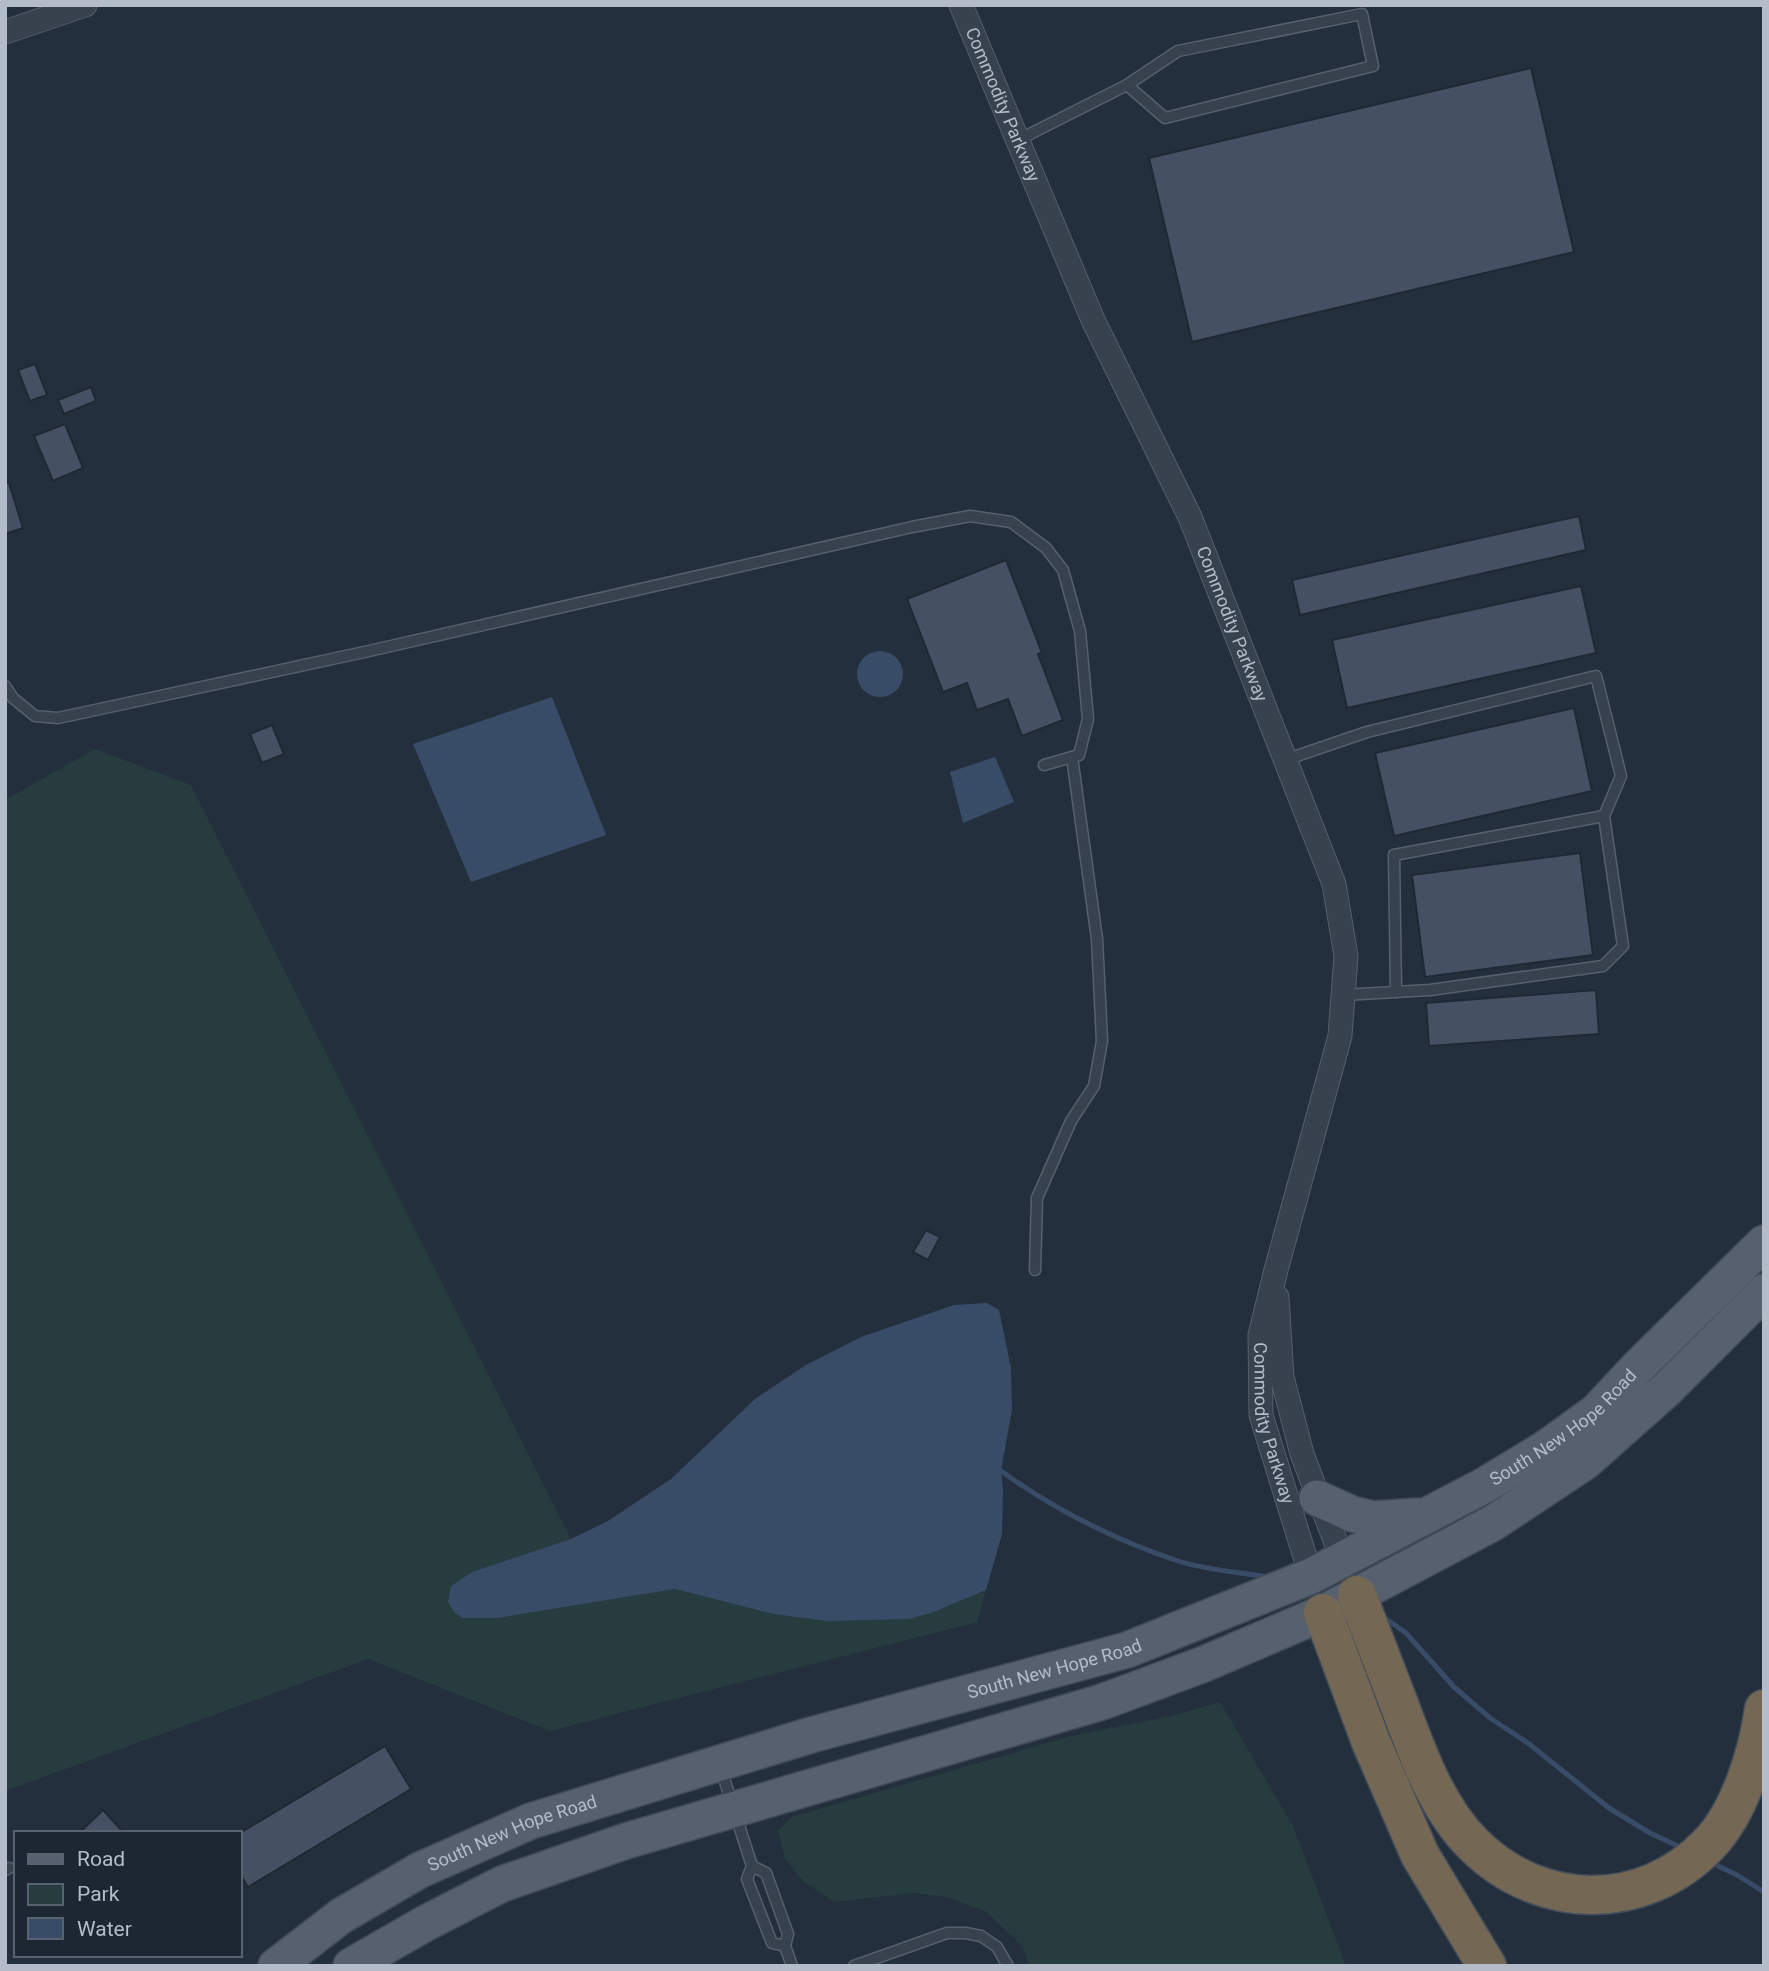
<svg xmlns="http://www.w3.org/2000/svg" width="1769" height="1971" viewBox="0 0 1769 1971" font-family="Roboto,sans-serif">
<style>
.green{fill:#263c3f}
.water{fill:#394c67}
.lines{fill:none;stroke-linecap:round;stroke-linejoin:round}
.stream{stroke:#394c67;stroke-width:5}
.building{fill:#455162;stroke:#1f2835;stroke-width:2}
.lane-casing{stroke:#565f6c;stroke-width:13}
.street-casing{stroke:#565f6c;stroke-width:25}
.primary-casing{stroke:#414a57;stroke-width:38}
.highway-casing{stroke:#434c59;stroke-width:41}
.lane{stroke:#38414e;stroke-width:10}
.street{stroke:#38414e;stroke-width:23}
.primary{stroke:#56606e;stroke-width:35}
.highway{stroke:#746855;stroke-width:38}
.labels{text-anchor:middle;stroke-width:7;stroke-linejoin:round;paint-order:stroke}
.street-label{font-size:18px;fill:#b4bcc9;stroke:#1d2633}
</style>
<rect width="100%" height="100%" fill="#242f3e"/>
<g class="green">
<polygon points="95,749 191,785 571,1539 472,1572 498,1618 675,1589 773,1614 827,1621 934,1612 986,1590 977,1622 550,1731 368,1659 5,1791 5,800"/>
<polygon points="1220,1702 1293,1826 1346,1966 1030,1966 1022,1946 987,1912 947,1897 913,1893 835,1902 804,1882 785,1859 778,1831 792,1817 1071,1736 1172,1716"/>
</g>
<g class="water">
<circle cx="880" cy="674" r="23"/>
<polygon points="552,697 606,835 471,882 413,744"/>
<polygon points="995,757 1014,802 963,823 950,772"/>
<polygon points="987,1303 999,1310 1011,1368 1012,1410 1001,1470 1003,1491 1002,1534 986,1590 934,1612 909,1619 827,1621 773,1614 675,1589 498,1618 463,1618 454,1612 448,1602 451,1586 472,1572 571,1539 608,1521 671,1479 755,1399 806,1365 861,1337 954,1305"/>
</g>
<g class="lines">
<g class="stream">
<path d="M1001 1471C1054 1509 1115 1540 1178 1561 1206 1570 1238 1572 1268 1577"/>
<polyline points="1382,1616 1406,1633 1454,1687 1490,1718 1528,1743 1609,1808 1650,1833 1682,1848"/>
<polyline points="1710,1862 1737,1875 1764,1892"/>
</g>
</g>
<g class="building">
<polygon points="1531,68 1574,252 1192,342 1149,158"/>
<polygon points="35,364 47,395 30,401 18,370"/>
<polygon points="91,387 96,401 64,414 58,400"/>
<polygon points="65,424 83,468 53,481 34,436"/>
<polygon points="5,483 9,483 23,528 5,534"/>
<polygon points="1579,516 1586,550 1300,615 1292,580"/>
<polygon points="1006,560 1042,653 1038,654 1063,720 1022,736 1008,699 977,710 967,683 943,692 907,599"/>
<polygon points="1581,586 1596,653 1347,708 1332,640"/>
<polygon points="1574,708 1592,791 1394,836 1375,753"/>
<polygon points="272,725 284,754 262,763 250,734"/>
<polygon points="1580,853 1593,955 1425,977 1412,875"/>
<polygon points="1596,990 1599,1034 1429,1046 1426,1003"/>
<polygon points="926,1230 940,1237 928,1260 913,1252"/>
<polygon points="385,1746 411,1789 248,1887 240,1874 240,1833"/>
<polygon points="103,1810 124,1833 79,1833"/>
</g>
<g class="lines">
<g class="lane-casing">
<g id="lane">
<polyline points="1018,140 1127,85 1178,51 1362,14 1373,66 1165,118 1127,85"/>
<polyline points="5,686 13,698 35,716 58,718 369,651 912,527 970,516 1011,522 1046,548 1063,570 1080,631 1088,719 1079,755 1044,765"/>
<polyline points="1285,760 1367,732 1596,676 1621,776 1604,816 1623,946 1603,966 1430,990 1343,995"/>
<polyline points="1396,992 1394,855 1604,816"/>
<polyline points="1035,1270 1037,1198 1071,1121 1094,1086 1102,1041 1097,939 1072,757"/>
<polyline points="720,1766 752,1866 747,1879 772,1943 785,1946 788,1934 766,1873 752,1866"/>
<polyline points="5,1870 9,1868"/>
<polyline points="785,1946 792,1966"/>
<polyline points="854,1966 947,1933 965,1933 981,1936 997,1947 1008,1966"/>
</g>
</g>
<g class="street-casing">
<g id="street">
<path id="s1" d="M961 5 1093 320 1190 517 1334 884 1346 956 1340 1036 1276 1270 1260 1335 1261 1415 1311 1576"/>
<polyline points="5,32 85,5"/>
<polyline points="1277,1297 1282,1377 1302,1454 1343,1561"/>
</g>
</g>
<g class="primary-casing">
<g id="primary">
<polyline points="1317,1498 1352,1514 1373,1519 1419,1516"/>
<path id="s2" d="M276 1966 341 1916 420 1870 531 1821 811 1735 1127 1650 1311 1576 1485 1485 1546 1448 1596 1412 1639 1366 1764 1243"/>
<polyline points="351,1966 426,1923 502,1884 626,1841 1102,1702 1204,1664 1323,1613 1493,1523 1585,1462 1667,1389 1764,1292"/>
</g>
</g>
<g class="highway-casing">
<g id="highway">
<path d="M1357 1595C1371 1632 1385 1668 1399 1704 1417 1752 1436 1807 1473 1844 1540 1911 1643 1913 1709 1844 1740 1812 1758 1752 1764 1709"/>
<polyline points="1323,1613 1371,1742 1420,1855 1487,1966"/>
</g>
</g>
<use href="#lane" class="lane"/>
<use href="#street" class="street"/>
<use href="#primary" class="primary"/>
<use href="#highway" class="highway"/>
</g>
<g class="labels">
<g class="street-label">
<text dy="6" stroke="none"><textPath href="#s1" startOffset="108">Commodity Parkway</textPath></text>
<text dy="6" stroke="none"><textPath href="#s1" startOffset="676">Commodity Parkway</textPath></text>
<text dy="6" stroke="none"><textPath href="#s1" startOffset="1508">Commodity Parkway</textPath></text>
<text dy="6" stroke="none"><textPath href="#s2" startOffset="1407">South New Hope Road</textPath></text>
<text dy="6" stroke="none"><textPath href="#s2" startOffset="840">South New Hope Road</textPath></text>
<text dy="6" stroke="none"><textPath href="#s2" startOffset="273">South New Hope Road</textPath></text>
</g>
</g>
<rect width="1769" height="1971" fill="none" stroke="#b4bcc9" stroke-width="14"/>
<rect x="14" y="1831" width="228" height="126" fill="#1d2633" stroke="#59626f" stroke-width="2"/>
<rect x="28" y="1854" width="35" height="10" fill="#56606e" stroke="#59626f" stroke-width="2"/>
<text x="77" y="1866" font-size="21" fill="#b4bcc9">Road</text>
<rect x="28" y="1884" width="35" height="21" fill="#263c3f" stroke="#59626f" stroke-width="2"/>
<text x="77" y="1901" font-size="21" fill="#b4bcc9">Park</text>
<rect x="28" y="1918" width="35" height="21" fill="#394c67" stroke="#59626f" stroke-width="2"/>
<text x="77" y="1936" font-size="21" fill="#b4bcc9">Water</text>
</svg>
